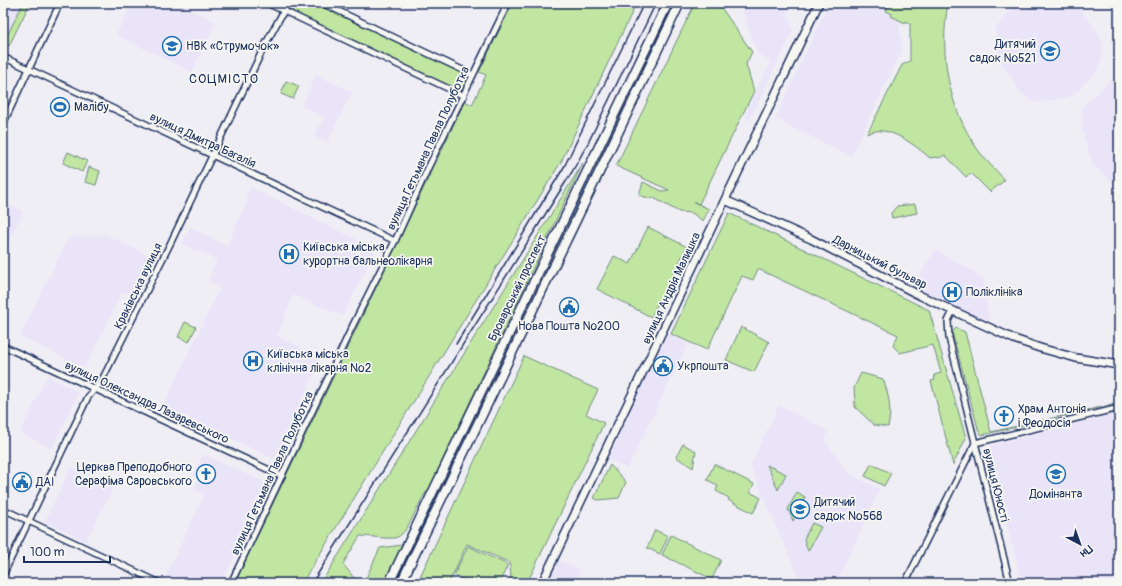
<svg xmlns="http://www.w3.org/2000/svg" width="1122" height="586" viewBox="0 0 1122 586" font-family="Pangolin,sans-serif">
<style>
.built{fill:#e9e4f8}
.green{fill:#c0e6a1;stroke:#6e8a80}
.lines{fill:none;stroke-linecap:round;stroke-linejoin:round}
.street-casing{stroke:#1b2f5e;stroke-width:8}
.secondary-casing{stroke:#1b2f5e;stroke-width:10}
.primary-casing{stroke:#1b2f5e;stroke-width:11}
.street{stroke:#f6f6f2;stroke-width:5}
.secondary{stroke:#f6f6f2;stroke-width:7}
.primary{stroke:#f6f6f2;stroke-width:8}
.rail{stroke:#1b2f5e;stroke-width:1.5}
.labels{text-anchor:middle;stroke-width:3.5;stroke-linejoin:round;paint-order:stroke}
.poi-label{font-size:12px;fill:#1b2f5e;stroke:#f6f6f2;text-anchor:start}
.street-label{font-size:12px;fill:#1b2f5e;stroke:#f6f6f2}
.neighbourhood-label{font-size:13px;letter-spacing:1px;fill:#1b2f5e;stroke:#f6f6f2}
</style>
<rect width="100%" height="100%" fill="#f0eef5"/>
<filter id="ink" filterUnits="userSpaceOnUse"><feTurbulence type="fractalNoise" baseFrequency=".025" numOctaves="2"/><feDisplacementMap in="SourceGraphic" scale="8" xChannelSelector="R" yChannelSelector="G"/><feConvolveMatrix kernelMatrix="1 2 1 2 8 2 1 2 1" color-interpolation-filters="sRGB"/></filter>
<g filter="url(#ink)">
<g class="built">
<polygon points="3,3 23,3 4,42 3,42"/>
<polygon points="132,3 177,3 216,22 192,72 116,35"/>
<polygon points="742,3 791,3 787,11 793,31 748,123 746,112 771,62 757,53 743,13"/>
<polygon points="829,3 889,3 885,13 899,22 902,51 851,156 775,119"/>
<polygon points="1016,3 1075,3 1097,30 1103,43 1102,60 1097,71 1075,94 1065,98 1035,103 1021,93 999,59 995,29"/>
<polygon points="316,75 352,92 327,143 314,137 324,117 301,106"/>
<polygon points="1119,78 1119,184 1114,184 1092,164 1081,125 1083,106 1110,80"/>
<polygon points="250,187 376,249 343,316 293,295 277,336 322,358 274,459 163,406 220,288 208,280 217,260 182,244 190,227 227,246 248,199 245,198"/>
<polygon points="3,202 23,211 3,255"/>
<polygon points="106,235 157,259 139,294 122,293 85,368 20,336 68,238"/>
<polygon points="935,250 983,277 990,325 912,288"/>
<polygon points="666,333 688,344 627,469 607,459"/>
<polygon points="47,376 79,392 52,449 20,433"/>
<polygon points="779,405 828,431 825,440 848,473 880,489 836,583 801,583 750,466"/>
<polygon points="1119,413 1119,583 1022,583 988,452 991,445"/>
<polygon points="203,454 268,484 222,583 176,583 165,578 204,495 194,490 199,478 193,475"/>
<polygon points="71,467 114,486 86,541 45,521"/>
<polygon points="558,560 581,570 574,583 547,583"/>
</g>
<g class="green">
<polygon points="23,3 30,3 9,46 4,42"/>
<polygon points="291,3 313,3 466,74 469,79 464,89 459,91 293,12 291,7"/>
<polygon points="513,3 636,4 561,162 302,583 235,583 465,101 472,105 486,75 479,72"/>
<polygon points="695,3 718,3 752,52 746,64 754,91 699,204 694,202 709,209 703,221 692,213 679,212 652,197 651,199 639,195 643,182 662,191 669,190 616,166"/>
<path d="M889 3H948C939 54 948 107 978 150 986 161 996 170 1005 180L990 192 971 173 966 177 945 155 939 158 936 157 930 158C916 146 886 122 867 134L902 65 910 61V24L906 21 905 23 891 16 892 14 886 11Z"/>
<polygon points="286,81 299,86 293,99 281,94"/>
<polygon points="68,152 87,161 82,172 63,163"/>
<path d="M583 163 429 489C417 500 409 537 394 538 383 539 371 536 360 536L343 564 358 583H321Z"/>
<polygon points="89,167 100,171 96,185 85,182"/>
<polygon points="915,204 917,213 892,218 891,213 897,206"/>
<polygon points="729,213 929,310 966,438 953,465 931,381 935,380 934,375 941,373 933,345 900,353 893,346 898,335 758,269 753,280 742,276 707,350 671,334"/>
<polygon points="648,227 687,247 651,317 597,289 614,256 630,264"/>
<polygon points="185,322 196,327 189,342 178,337"/>
<polygon points="741,327 769,342 754,372 726,360"/>
<polygon points="956,328 965,332 991,432 1119,403 982,435 979,432 952,332"/>
<polygon points="524,356 598,390 586,414 604,423 527,583 512,583 511,581 510,565 508,562 467,544 449,583 417,583"/>
<path d="M861 373 883 379C889 396 892 409 888 427L874 425 855 407 854 388Z"/>
<polygon points="683,444 696,451 693,468 676,457"/>
<polygon points="714,464 754,484 750,492 761,498 753,513 728,500 729,498 716,491 718,485 707,480"/>
<polygon points="871,464 891,473 884,486 865,476"/>
<polygon points="610,465 626,482 619,498 598,500 594,498"/>
<polygon points="767,465 786,474 778,490"/>
<polygon points="797,492 805,497 793,521 788,509"/>
<polygon points="812,523 821,527 808,551 804,539"/>
<polygon points="655,530 668,536 660,554 647,548"/>
<polygon points="671,535 721,560 712,579 662,555"/>
<polygon points="402,545 385,583 367,583 366,578 380,548"/>
<polygon points="468,546 508,565 499,583 472,583 454,575"/>
</g>
<g class="lines">
<g class="street-casing">
<g id="street">
<polyline points="267,3 464,96"/>
<polyline points="322,3 473,75"/>
<polyline points="3,57 395,241"/>
<polyline points="3,124 60,3"/>
<polyline points="953,311 948,321 949,338 1010,583"/>
<polyline points="3,346 282,476"/>
<polyline points="975,443 1119,408"/>
<polyline points="3,509 160,583"/>
<polyline points="3,575 88,397 101,382 171,242 264,47 288,3"/>
<polyline points="231,583 353,325 395,241 428,168 508,3"/>
<polyline points="905,583 975,443"/>
</g>
</g>
<g class="secondary-casing">
<g id="secondary">
<polyline points="725,200 811,239 921,296 1014,339 1040,348 1076,358 1119,365"/>
<polyline points="542,583 819,3"/>
</g>
</g>
<g class="primary-casing">
<g id="primary">
<polyline points="389,583 668,3"/>
<polyline points="401,583 594,183 680,3"/>
</g>
</g>
<use href="#street" class="street"/>
<use href="#secondary" class="secondary"/>
<use href="#primary" class="primary"/>
<g class="rail">
<polyline points="456,344 564,167 644,3"/>
<polyline points="312,583 572,172 588,143 656,3"/>
</g>
</g>
</g>
<defs>
<g id="school-ring" transform="scale(1)"><circle r="9.5" fill="#f6f6f2" stroke="#1f6fb2" stroke-width="1.5"/><path d="M0-5L7-2L0 1L-7-2ZM-4 1L0 2.5L4 1V4Q0 6-4 4Z" fill="#1f6fb2"/></g>
<g id="stadium-ring" transform="scale(1)"><circle r="9.5" fill="#f6f6f2" stroke="#1f6fb2" stroke-width="1.5"/><path d="M0-5a6.5 5 0 1 0 0 10a6.5 5 0 1 0 0-10ZM-3.5-1.8h7v3.6h-7Z" fill="#1f6fb2"/></g>
<g id="hospital-ring" transform="scale(1)"><circle r="9.5" fill="#f6f6f2" stroke="#1f6fb2" stroke-width="1.5"/><path d="M-5-5h3v3.5h4V-5h3V5h-3V1.5h-4V5h-3Z" fill="#1f6fb2"/></g>
<g id="civic-ring" transform="scale(1)"><circle r="9.5" fill="#f6f6f2" stroke="#1f6fb2" stroke-width="1.5"/><path d="M-.6-6.5H3V-4.5H.6V-3L4-1V1h2V6H-6V1h2V-1L-.6-3ZM-1.2 2.5V6h2.4V2.5Z" fill="#1f6fb2"/></g>
<g id="church-ring" transform="scale(1)"><circle r="9.5" fill="#f6f6f2" stroke="#1f6fb2" stroke-width="1.5"/><path d="M-1.2-6h2.4v3.5h3.3v2.4h-3.3V6h-2.4V-.1h-3.3v-2.4h3.3Z" fill="#1f6fb2"/></g>
</defs>
<g fill-rule="evenodd">
<use href="#school-ring" x="172" y="46"/>
<use href="#school-ring" x="1050" y="51"/>
<use href="#stadium-ring" x="60" y="107"/>
<use href="#hospital-ring" x="289" y="254"/>
<use href="#hospital-ring" x="952" y="292"/>
<use href="#civic-ring" x="569" y="307"/>
<use href="#hospital-ring" x="253" y="361"/>
<use href="#civic-ring" x="663" y="366"/>
<use href="#church-ring" x="1004" y="416"/>
<use href="#church-ring" x="206" y="474"/>
<use href="#school-ring" x="1056" y="474"/>
<use href="#civic-ring" x="22" y="482"/>
<use href="#school-ring" x="800" y="509"/>
</g>
<g class="labels">
<g class="poi-label">
<text x="1036" y="48" text-anchor="end">Дитячий<tspan x="1036" dy="14">садок №521</tspan></text>
<text x="186" y="50">НВК «Струмочок»</text>
<text x="74" y="111">Малібу</text>
<text x="303" y="251">Київська міська<tspan x="303" dy="14">курортна бальнеолікарня</tspan></text>
<text x="966" y="296">Поліклініка</text>
<text x="569" y="330" text-anchor="middle">Нова Пошта №200</text>
<text x="267" y="358">Київська міська<tspan x="267" dy="14">клінічна лікарня №2</tspan></text>
<text x="677" y="370">Укрпошта</text>
<text x="1018" y="413">Храм Антонія<tspan x="1018" dy="14">і Феодосія</tspan></text>
<text x="192" y="471" text-anchor="end">Церква Преподобного<tspan x="192" dy="14">Серафіма Саровського</tspan></text>
<text x="36" y="486">ДАІ</text>
<text x="1056" y="498" text-anchor="middle">Домінанта</text>
<text x="814" y="506">Дитячий<tspan x="814" dy="14">садок №568</tspan></text>
</g>
<g class="street-label">
<text transform="translate(203 140) rotate(25)" y="4">вулиця Дмитра Багалія</text>
<text transform="translate(428 148) rotate(-65)" y="4">вулиця Гетьмана Павла Полуботка</text>
<text transform="translate(880 262) rotate(27)" y="4">Дарницький бульвар</text>
<text transform="translate(138 286) rotate(-64)" y="4">Краківська вулиця</text>
<text transform="translate(517 288) rotate(-64)" y="4">Броварський проспект</text>
<text transform="translate(671 288) rotate(-65)" y="4">вулиця Андрія Малишка</text>
<text transform="translate(147 402) rotate(25)" y="4">вулиця Олександра Лазаревського</text>
<text transform="translate(272 473) rotate(-65)" y="4">вулиця Гетьмана Павла Полуботка</text>
<text transform="translate(996 485) rotate(76)" y="4">вулиця Юності</text>
</g>
<g class="neighbourhood-label">
<text x="224" y="83">СОЦМІСТО</text>
</g>
</g>
<rect width="1122" height="586" fill="none" stroke="#f6f6f2" stroke-width="16"/>
<rect x="8" y="8" width="1106" height="570" fill="none" stroke="#1b2f5e" stroke-width="1.5" filter="url(#ink)"/>
<g transform="translate(1080 544) rotate(139)" stroke="#f6f6f2" stroke-width="3" paint-order="stroke">
<path d="M0-3L7 15L0 10L-7 15Z" fill="#1b2f5e"/>
<text y="-6" font-size="11" font-weight="bold" text-anchor="middle" fill="#1b2f5e">Пн</text>
</g>
<path d="M24 556v6h86v-6" fill="none" stroke="#1b2f5e" stroke-width="2"/>
<text x="30" y="556" font-size="12" fill="#1b2f5e" stroke="#f6f6f2" stroke-width="3" paint-order="stroke">100 m</text>
</svg>
